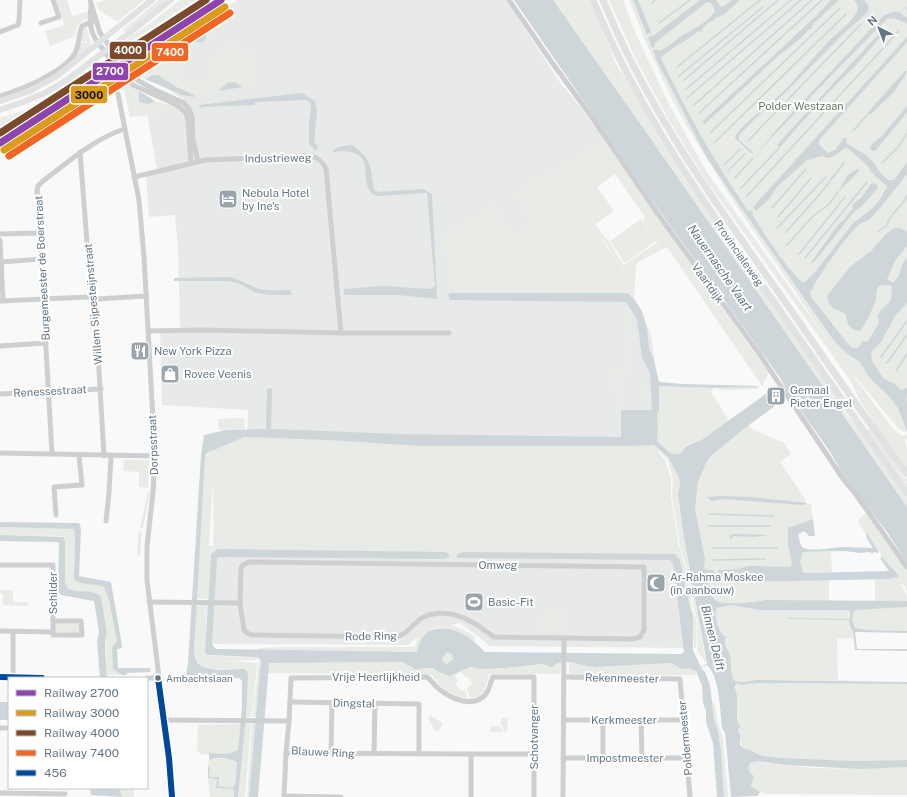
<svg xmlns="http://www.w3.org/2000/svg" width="907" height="797" viewBox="0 0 907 797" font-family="'Public Sans',sans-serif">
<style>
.built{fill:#e8e9e9}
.green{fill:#e8ebe6;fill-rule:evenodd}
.water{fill:#ced6d9;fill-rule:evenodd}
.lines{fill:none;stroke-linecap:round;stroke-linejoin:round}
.stream{stroke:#ced6d9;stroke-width:1.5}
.minor{stroke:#cecfd0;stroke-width:5}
.major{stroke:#e1e2e2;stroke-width:6}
.highway{stroke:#e1e2e2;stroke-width:7}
.bus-1-casing{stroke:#fff;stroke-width:9}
.bus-1{stroke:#004899;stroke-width:6}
.rail-1-casing{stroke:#fff;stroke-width:10}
.rail-2-casing{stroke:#fff;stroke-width:10}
.rail-3-casing{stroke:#fff;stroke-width:10}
.rail-4-casing{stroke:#fff;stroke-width:10}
.rail-1{stroke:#8e44ad;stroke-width:7}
.rail-2{stroke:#da9c1a;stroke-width:7}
.rail-3{stroke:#7a4b2a;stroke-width:7}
.rail-4{stroke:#f26522;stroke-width:7}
.bus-dot{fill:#657683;stroke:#fff;stroke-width:1.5}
.labels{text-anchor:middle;stroke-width:4;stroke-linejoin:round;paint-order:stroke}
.bus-label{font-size:10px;fill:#657683;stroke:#fff;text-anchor:start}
.park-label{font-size:11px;fill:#687a64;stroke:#fff}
.street-label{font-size:11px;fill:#657683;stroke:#fff}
.poi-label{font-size:11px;fill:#657683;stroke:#fff;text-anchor:start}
.water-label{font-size:12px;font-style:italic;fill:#60757c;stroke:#fff}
.line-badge{stroke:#fff;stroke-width:1.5}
.badge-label{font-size:11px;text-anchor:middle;font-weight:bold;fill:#fff}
.pale-badge-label{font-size:11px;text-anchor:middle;font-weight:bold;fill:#111}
</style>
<rect width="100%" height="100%" fill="#f9f9f9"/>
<polygon class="built" points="238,0 506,0 559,81 586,114 606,142 559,168 601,237 651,334 655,365 657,448 693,648 490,646 460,623 430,629 407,645 212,644 215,444 247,436 248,410 162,405 160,330 180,328 178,249 175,215 149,217 146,173 157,169 147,114 182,99 135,64"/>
<g class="green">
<path d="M55 0H67L72 15 74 16 89 11 87 19C78 23 76 26 75 36L50 46 45 31 65 25Z"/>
<path d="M108 0H144L117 22C108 13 100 16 96 3Z"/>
<polygon points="159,0 167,0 125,33 123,30"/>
<polygon points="180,0 195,0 130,42 128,38 151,23"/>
<polygon points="553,0 589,0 618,68 626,79 661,142 685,180 828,385 845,413 856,426 907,498 907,507 646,132"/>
<polygon points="609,0 623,0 635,32 668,102 706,171 823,334 797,294 737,207 687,127 668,91 648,47 629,0 633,0 647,35 634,0 907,0 907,393 905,395 907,397 907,431 904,432 899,429 846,366 894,430 902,436 907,435 907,439 905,440 907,449 907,467 876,426 859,399 852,383 825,345 705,179 670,122 652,89 634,55"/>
<polygon points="86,26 91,42 90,46 75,59 74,58 81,42 87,43 86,40 85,42 81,41 83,30"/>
<path d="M176 33 185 48H190L197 56 190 59 182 73 189 82 191 81C198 87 204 80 211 75L212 69 208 61 219 54 227 43 233 41 240 53 251 49 256 86 243 87 240 85 222 86 218 91 194 95 153 75 145 79 136 73 128 64Z"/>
<polygon points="116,72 127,83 139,91 139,97 149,104 155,101 173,106 179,109 162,110 161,114 130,117 125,93 113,74"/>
<polygon points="106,76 109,81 0,151 0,146"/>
<polygon points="40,105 0,127 0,118"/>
<path d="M606 142 697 273 769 373 762 386 667 247 637 263 636 266 634 299 626 293H450L444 235 494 204 513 236 532 223 513 193 539 176 542 177ZM615 174 645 217 643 220 656 239 641 219 610 241 625 263 656 241 658 242 625 264H623L621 261 610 243 596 226V224L614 211 597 187ZM593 225 621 266 625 267 622 268 592 226Z"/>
<polygon points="631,310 633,313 628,317 631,348 627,374 620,373 618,416 615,415 615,393 605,392 615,387 609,374 617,368 626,369 627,350 624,317"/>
<polygon points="645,382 651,386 651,398 643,398 640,385"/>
<polygon points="659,386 713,388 711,392 729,421 703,439 685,446 682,452 678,454 670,453 657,441 658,421 657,414 659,411"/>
<polygon points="759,387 757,389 721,390 718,388"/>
<polygon points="244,418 245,429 219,430 218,419"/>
<path d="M749 425 754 430 784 443 791 454 780 462 805 499V504H811L813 519 790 527 788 545 792 564 790 567 757 566H748L738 569 718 570 723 577 746 579 756 582 829 580V601L765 600C755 602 722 606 715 600 711 596 709 588 708 583L710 579 713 578 708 570 704 568V564L705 559 695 509 698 482 707 461 713 454Z"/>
<polygon points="870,429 907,479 907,486 867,430"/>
<path d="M242 439 321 441 420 447H645L646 462 649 465C647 460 646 451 649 446L654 445 668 457 679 478 680 484 678 490 679 502 683 532 706 663 697 650 698 622 694 608 689 576 679 541 672 497 673 478 667 459 657 449 656 450 665 460 671 479V497L678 542 688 576 692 609 697 622 696 648 694 649 693 616 690 607 680 561 674 554 464 552 459 553 457 555 449 556V554L211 555 208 599H196L205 456 215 449V459L218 447 221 451 215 537 221 539 500 540 221 537 217 535V532L223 451ZM213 480 214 543 237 545 520 549 209 546ZM653 491C654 503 657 536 648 543H600L530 540 641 542 649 540 652 531Z"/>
<polygon points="124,460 149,460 148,488 139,487 139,472 123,471"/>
<polygon points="148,491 150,492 143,528 140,528"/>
<path d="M866 513 907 570V591L903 584H900L907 596V601H875V579L894 578 896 574C885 564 880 551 871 540 866 532 861 530 858 520Z"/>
<polygon points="0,527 74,529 75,538 74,571 78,582 98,584 106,589 109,600 117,641 112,648 113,669 122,675 107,675 105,640 107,632 101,597 69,590 65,585 65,538 62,536 58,536 0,535"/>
<polygon points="139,531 142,531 140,555 137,555"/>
<polygon points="802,552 831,552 832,572 806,573 803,572 800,562"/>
<polygon points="0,590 13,590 13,602 28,602 27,606 3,605 3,594 0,593"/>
<polygon points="207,605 205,651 207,655 211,656 257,657 257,660 228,661 257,663 253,710 251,717 246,717 247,671 244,669 210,669 200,666 197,662 194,652 196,606"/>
<path d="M731 605 760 610H848L851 617 853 638 837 639 838 680 858 681 756 680 745 682 735 681C729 674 732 663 729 654 728 650 725 646 725 641L727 638C719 633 713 617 717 608Z"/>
<polygon points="907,607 907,631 868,630 855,628 852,621 854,611 856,610"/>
<polygon points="552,608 555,612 565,612 565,629 556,629 556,623 555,630 554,630 556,631 534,631 534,630 538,630 537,619 547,609"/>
<polygon points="55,623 79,624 79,633 55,632"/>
<path d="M436 623C452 625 460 627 474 636L476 644C469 637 463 636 454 633 449 631 443 628 439 628 426 628 419 642 417 652L258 650V648L283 647H415C418 634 424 629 436 623Z"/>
<polygon points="679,640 679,643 652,646 650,641 657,643"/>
<polygon points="447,652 453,655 453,659 447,664 443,662 442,658"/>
<polygon points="259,658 261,659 257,717 253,717"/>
<path d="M403 662 415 669 432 668 439 672 454 675 470 667 482 669 506 668 542 664 544 666C548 665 558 662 561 662L560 674H489L484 692 476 697 470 698 467 688 472 684 467 676 465 677 461 672 455 676 458 681 455 683 461 691 465 689 468 698H467C451 696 441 688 432 675L268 673 270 663Z"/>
<path d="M569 662C578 663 585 667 595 667L671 663 678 667 687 668 696 671 697 675H569Z"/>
<path d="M736 683 742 685 755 683 907 684V760L855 761 780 759 759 755 750 750 743 748C739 744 734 689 736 683Z"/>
<polygon points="712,703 714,703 716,709 717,719 723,739 728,797 724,797 721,750 718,732 714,723"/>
<polygon points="430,715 442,723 440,731 435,731 428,719"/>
<polygon points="502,718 508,718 507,732 505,732 500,723"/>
<polygon points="241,724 238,750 229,754 209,753 209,755 201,754 197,751 198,725"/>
<polygon points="245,724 251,724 245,797 238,797"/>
<polygon points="252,724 256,724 249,797 247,797"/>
<polygon points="491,726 499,726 503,732 490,732"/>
<polygon points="212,758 231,759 237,762 235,785 233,788 218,786 219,777 209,777 210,767 208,767 209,760"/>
<path d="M758 761C806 771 858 769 907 767V795L768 794 760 792 751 786 754 776C749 772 747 769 750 763Z"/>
<polygon points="208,778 217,779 216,788 233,789 234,791 234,797 210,797"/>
<polygon points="103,788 133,788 134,797 122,797 120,791"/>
</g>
<g class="water">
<polygon points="514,0 553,0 646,132 907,507 907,563 887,532 846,479 829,450 787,391 781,379 651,199"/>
<polygon points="633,0 638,0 651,32 647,35"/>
<path d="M700 0H716L720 6 723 7 732 0H740L723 15 715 18 713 21 709 22 702 29 703 32 699 31C687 40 674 47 662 56L661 58C686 112 715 162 748 211L750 210 753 213V216C762 230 792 277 804 283L816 271 854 222C863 216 871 210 878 202 882 198 883 192 887 188L886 185 871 172 868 166 849 149 845 148C837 153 832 161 822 156L807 160 777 187 770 198 756 211 753 207 907 37V42L821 138 819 141V145L828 153 835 150 844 138H847L846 143 866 155 875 164 878 170 888 180H894L907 162V174L880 208 869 220 863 222 857 226 840 246 816 281 810 293 812 298 848 344 852 348H858L862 342 868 341 879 323 878 315 882 309 889 303 891 299 892 286 887 285 879 286C876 290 877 293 876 298 874 307 866 323 860 331L854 330 848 325 846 314C836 308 830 311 827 296L851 266 871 251 886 234 894 228H901L907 232V246L895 261 887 279 893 283C903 274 898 268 907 258V303L895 316 881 342 871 352 872 361 881 375 884 379 895 384 901 390 907 388V396L906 397 907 402V431L899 410 890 397 869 377 860 362 846 353 832 338 726 186 706 156 657 61 653 50 657 49 659 51C668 48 673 42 680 37 692 29 707 24 715 11L712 3 707 2 655 43V46L652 48 648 37 652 35 653 36Z"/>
<polygon points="831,0 839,0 813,24 811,29 809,29 802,37 776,58 705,124 702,122 816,16"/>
<path d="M854 0H864L869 6 868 12 841 36 785 93 771 106 765 109 739 135V140L753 152V153H751L736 139 735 137C744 122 760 112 773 101 794 83 810 60 830 40 838 32 853 21 857 11 859 7 857 3 854 0Z"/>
<polygon points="222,8 226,9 230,15 223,22 214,24 206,34 205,40 203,42 181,42 142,66 139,62 184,33 199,30 212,19 211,17"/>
<path d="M893 12H899L907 18V24C900 20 894 17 887 19 843 63 801 107 758 152L778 128 880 19 885 15Z"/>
<polygon points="883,31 883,34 856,65 827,94 780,147 777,145 873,40"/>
<polygon points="905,71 907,71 906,74 894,92 871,114 868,114 869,111"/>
<polygon points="153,75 158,75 176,87 194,95 194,97 182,95 145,79"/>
<polygon points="234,82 243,87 218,91 227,83"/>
<polygon points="139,91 155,101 149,104 139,102"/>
<polygon points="302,93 315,101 317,112 314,142 318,147 316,151 309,144 309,122 311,107 310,103 306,100 255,102 255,105 200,107 199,105"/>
<polygon points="907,106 907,112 904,116 875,151 872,151 870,148 871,145 882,136"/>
<path d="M353 145C373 162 370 166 374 190L379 192 423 189 432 194 437 299 398 295H344V289L382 286 431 289 435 286 427 193 377 196C352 187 386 145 332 152 338 145 345 146 353 145Z"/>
<polygon points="857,169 859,170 858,172 838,192 848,175"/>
<polygon points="874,183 877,185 878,188 862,206 854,212 823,251 815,261 810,264 840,222 842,222 853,208 852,205 861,198 871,184"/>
<path d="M229 277C240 279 249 286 260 289 269 291 280 290 290 290L292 295H269L257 293 238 283 228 281H174V278Z"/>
<path d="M450 293H627L634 299 642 311 647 328 649 348 654 360 659 382 683 384 758 386 759 387 713 388 659 386V411L657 414C658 419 658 436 657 441L670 453 678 454 682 452 685 447 703 439 767 393 769 397 771 396 775 406 749 425 713 454 707 461 698 482 695 509 705 559 704 568 708 570H714L715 577 710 579 708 583C709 588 711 596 715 600 722 606 756 602 765 600L907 601V607L856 610 854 611 852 620 855 628 868 630 907 631V633L855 632 857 649H907V651L855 650 853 632 850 626 849 620 788 619V618L850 619V612L848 610H760L731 605 717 608C713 617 719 633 727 638L725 639C724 646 728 649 730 655 732 664 729 674 735 681L745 682 756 680 907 682V684L755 683 742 685 736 683 735 687 737 696V720L740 727 738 730 740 736V745L743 748 750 750 759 755 779 758 855 761 907 760V767L861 769 784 765 758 761 750 763C747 769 749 772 754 776L751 786 760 792 758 796 731 797 726 742 725 733 722 728C720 711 720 677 707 665L701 668 705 672 710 685 714 719 718 732 721 750 724 797H717L713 743 706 722V711L703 703 702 686 696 671C692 669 687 667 682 669L671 663 595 667C581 667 563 655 552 667L542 664 506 668 482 669 470 667 450 676 439 672 432 668 415 669 403 662 270 663 269 665 258 797H249L261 660 257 657 207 655 205 651 211 554 218 549 446 552 449 554V556L447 558 442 559 219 557 217 559 212 644 216 649 417 652C418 647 419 642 422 638 432 622 457 629 469 638 475 642 480 647 485 652L681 654 684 652 673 563 670 560 458 558 456 556 459 553 464 552 675 554 680 560 690 607 693 616V650L701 667 707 664 683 532 678 493 680 484 679 478 668 457 654 445 626 446H422L329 440 244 437 207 453 205 456 194 652C195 655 195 659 197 662 203 673 233 669 244 669L247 671 248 675 246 717 238 797H234V791L233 789 216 788 217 779 208 778V767H210L209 777H219L218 786 233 788 235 785 237 762C229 758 216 756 209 760V753L229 754 238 750 242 707V681L239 678 176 679 175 677 186 676 188 663 201 456 204 435 226 430 266 429 267 389 272 388 271 429 400 434 621 437V410H652L650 373 642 358 637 319 626 302 450 300 448 295ZM447 652 453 655V659L447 664 443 662 442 658Z"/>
<polygon points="721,496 749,497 807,503 804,505 723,499 712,501 707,497"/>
<path d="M813 519 815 535 814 536H808L807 533 803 531 798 535C800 539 799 546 804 548 814 552 833 547 845 547 854 547 863 548 873 548L866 537V532L879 552 878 553 874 552 872 554 870 552 860 553 845 551 803 552 800 562 803 572 806 573 889 571 880 558 882 557 898 575V577L888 579 756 582 746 579 719 577 718 570 738 569 748 566H757L790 567 792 564 788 545V528Z"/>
<path d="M0 522 77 523 80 524 81 530 79 576 111 582 122 646V648L117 649 118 668H150L151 672 127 673V675H122L113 669 112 648 117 641 109 600 104 587C95 583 81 586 74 579L75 538 74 529 0 527Z"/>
<polygon points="734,533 735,534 769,535 754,537 734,536 731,539 729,538 731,536 725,536 732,535"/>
<path d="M0 535 64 537 65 541V582C67 598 92 586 101 597L107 632 105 640V651L107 678H100L97 641 99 632 94 601 61 595 58 592 59 543 56 542 0 541Z"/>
<rect x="0" y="702" width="9" height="18"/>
<polygon points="90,788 118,789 120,791 122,797 91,795"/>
</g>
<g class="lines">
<g class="stream">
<polyline points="652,3 655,0"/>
<polyline points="906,9 907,8"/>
<polyline points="659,23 690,0"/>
<polyline points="677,67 760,0"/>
<polyline points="679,76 763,7"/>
<polyline points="684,80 778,0"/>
<polyline points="685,90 791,0"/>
<polyline points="687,98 801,0"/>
<polyline points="694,105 812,0"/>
<polyline points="699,113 822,0"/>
<polyline points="853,131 868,114"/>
<polyline points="711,132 839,9"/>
<polyline points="748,141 861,24"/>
<polyline points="714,143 846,14"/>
<polyline points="882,163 899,146 907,133"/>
<polyline points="724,165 740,149"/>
<polyline points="728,171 745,154"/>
<polyline points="735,178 753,158"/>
<polyline points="741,188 780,147"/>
<polyline points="747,196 899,31"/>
<polyline points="772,208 806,169"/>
<polyline points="778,217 811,178"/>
<polyline points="777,228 826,177"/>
<polyline points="786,232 819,195 844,163"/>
<path d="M878 232 887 225C888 215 905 205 907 195"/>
<polyline points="787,245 813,216 829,204 838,192"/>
<polyline points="799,254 845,197"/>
<polyline points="805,258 867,182"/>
<polyline points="881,357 907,321"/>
<polyline points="887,363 907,335"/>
<polyline points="896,371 907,354"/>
<polyline points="709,514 774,516"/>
<polyline points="708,526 770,526"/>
<polyline points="713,548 777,548"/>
<polyline points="713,560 765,559"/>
</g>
<g class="minor">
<polyline points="90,0 100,33 132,77 153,89 184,103 189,109 192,117 193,140 198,162"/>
<polyline points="509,0 553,64 591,116 658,214 758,352 844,480 857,496 907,567"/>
<polyline points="91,5 90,21 92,32 96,40 122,75 133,85 177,105 186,113 188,120 191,163"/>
<polyline points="41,23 59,17 53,0"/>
<polyline points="0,32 18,25 19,22 20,0"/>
<polyline points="118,94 139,200 144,257 155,456 153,492 147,546 147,580 169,758 172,797"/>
<path d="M0 96C20 90 65 72 75 53 80 44 78 35 82 26L93 21"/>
<polyline points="80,152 91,294 95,303 104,456"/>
<path d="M134 177 206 160 306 156C316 156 321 159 326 169L341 333"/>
<polyline points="0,234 40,233"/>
<polyline points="0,240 3,301"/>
<polyline points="1,262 41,259"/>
<polyline points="0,301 88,297 97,299 146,296"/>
<polyline points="148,331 204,330 341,333 449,333"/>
<polyline points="0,346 46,343"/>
<polyline points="0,394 101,389"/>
<polyline points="0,453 155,456"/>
<path d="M52 454 37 191 38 186 43 181C69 161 93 140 124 129"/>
<polyline points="56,515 54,487 82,485 79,455"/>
<polyline points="106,521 109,493 111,456"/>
<polyline points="0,565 53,565 53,621"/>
<polyline points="149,602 240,603 244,630 247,633 252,635 397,637 405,633 420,619 428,615 439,613 452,614 464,618 477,625 494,637 564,638 563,797"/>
<polyline points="240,603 241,568 243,565 249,562 644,567 644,630 640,637 634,639 564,638"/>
<polyline points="0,631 53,632 53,635 82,635 81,621 53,621 53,632"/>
<polyline points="0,677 42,678"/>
<polyline points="13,677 13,632"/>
<polyline points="564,677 680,679 690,797"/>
<polyline points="147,678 158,678"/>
<polyline points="290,702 419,704 419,754"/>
<polyline points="164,720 289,721 286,753 471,754 471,797"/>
<polyline points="564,720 684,720"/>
<polyline points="603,720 603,757"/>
<path d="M289 721 291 678 427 677C431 680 434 685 438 688 451 699 473 709 486 694 490 689 490 682 493 677H534V797"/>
<polyline points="641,721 642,758"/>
<polyline points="0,728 9,728"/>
<polyline points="286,753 284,796 341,797"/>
<polyline points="331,754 332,703"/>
<polyline points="374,754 375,703"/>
<polyline points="471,754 534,754"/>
<polyline points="563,758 686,758"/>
<polyline points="0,793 65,794"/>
</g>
<g class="major">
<polyline points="0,101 30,91 57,76 152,0"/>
<polyline points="0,110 23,102 45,93 68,79 123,38 171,0"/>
</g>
<g class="highway">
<path d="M593 0C635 103 696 192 760 282 809 352 858 422 907 493"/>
<path d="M603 0C646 106 713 200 779 293 821 353 862 415 907 473"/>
</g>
<g class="bus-1-casing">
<g id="bus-1">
<polyline points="0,677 42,678"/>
<polyline points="158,678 169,758 172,797"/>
</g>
</g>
<use href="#bus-1" class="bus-1"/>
<g class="rail-1-casing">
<polyline id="rail-1" points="0,143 221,0"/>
</g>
<g class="rail-2-casing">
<polyline id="rail-2" points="4,150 225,7"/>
</g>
<g class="rail-3-casing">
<polyline id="rail-3" points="0,133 206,0"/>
</g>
<g class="rail-4-casing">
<polyline id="rail-4" points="9,156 230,13"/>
</g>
<use href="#rail-1" class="rail-1"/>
<use href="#rail-2" class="rail-2"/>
<use href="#rail-3" class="rail-3"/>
<use href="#rail-4" class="rail-4"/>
</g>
<defs>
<g id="hotel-square" transform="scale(1)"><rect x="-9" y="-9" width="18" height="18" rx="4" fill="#99a4ac" stroke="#fff"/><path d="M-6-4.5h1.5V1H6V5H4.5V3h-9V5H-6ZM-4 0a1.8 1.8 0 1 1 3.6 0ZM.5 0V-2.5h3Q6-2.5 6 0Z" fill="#fff"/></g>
<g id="restaurant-square" transform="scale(1)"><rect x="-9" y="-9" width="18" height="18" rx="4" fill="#99a4ac" stroke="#fff"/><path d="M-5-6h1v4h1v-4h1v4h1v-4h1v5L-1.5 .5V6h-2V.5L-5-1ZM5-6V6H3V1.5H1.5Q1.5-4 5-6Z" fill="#fff"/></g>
<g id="shop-square" transform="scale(1)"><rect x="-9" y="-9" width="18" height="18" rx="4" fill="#99a4ac" stroke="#fff"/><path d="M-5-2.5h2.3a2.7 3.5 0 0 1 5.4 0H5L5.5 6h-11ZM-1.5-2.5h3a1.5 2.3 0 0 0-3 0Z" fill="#fff"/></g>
<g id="building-square" transform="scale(1)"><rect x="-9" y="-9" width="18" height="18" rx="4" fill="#99a4ac" stroke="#fff"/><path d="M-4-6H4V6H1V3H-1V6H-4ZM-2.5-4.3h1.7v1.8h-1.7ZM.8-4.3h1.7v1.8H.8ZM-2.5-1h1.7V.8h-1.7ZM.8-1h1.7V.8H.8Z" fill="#fff"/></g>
<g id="mosque-square" transform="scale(1)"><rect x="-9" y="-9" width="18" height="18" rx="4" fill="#99a4ac" stroke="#fff"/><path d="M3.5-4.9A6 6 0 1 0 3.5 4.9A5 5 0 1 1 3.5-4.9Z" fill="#fff"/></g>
<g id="stadium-square" transform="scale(1)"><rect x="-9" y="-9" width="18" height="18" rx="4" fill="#99a4ac" stroke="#fff"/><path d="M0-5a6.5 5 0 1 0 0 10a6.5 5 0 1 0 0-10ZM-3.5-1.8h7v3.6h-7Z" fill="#fff"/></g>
</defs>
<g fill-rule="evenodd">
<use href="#hotel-square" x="228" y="199"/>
<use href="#restaurant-square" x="140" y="351"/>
<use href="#shop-square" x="170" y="374"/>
<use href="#building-square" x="776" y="396"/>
<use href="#mosque-square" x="656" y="583"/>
<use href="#stadium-square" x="474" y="602"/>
</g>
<circle class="bus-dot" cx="158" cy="678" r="3.5"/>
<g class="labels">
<g class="bus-label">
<text x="166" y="682">Ambachtslaan</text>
</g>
<g class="park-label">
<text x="801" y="110">Polder Westzaan</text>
</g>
<g class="street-label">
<text transform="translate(278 158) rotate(-1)" y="4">Industrieweg</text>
<text transform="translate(739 253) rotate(55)" y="4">Provincialeweg</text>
<text transform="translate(42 268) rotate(-93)" y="4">Burgemeester de Boerstraat</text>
<text transform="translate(708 283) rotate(54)" y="4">Vaartdijk</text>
<text transform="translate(93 304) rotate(-95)" y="4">Willem Sijpesteijnstraat</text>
<text transform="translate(50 391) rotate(-3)" y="4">Renessestraat</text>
<text transform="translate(153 445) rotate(-92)" y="4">Dorpsstraat</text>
<text x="498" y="569">Omweg</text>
<text transform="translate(53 593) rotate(-90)" y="4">Schilder</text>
<text transform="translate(371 636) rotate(-1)" y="4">Rode Ring</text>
<text x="376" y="681">Vrije Heerlijkheid</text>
<text transform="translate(622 678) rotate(1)" y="4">Rekenmeester</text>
<text transform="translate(354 703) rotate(1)" y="4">Dingstal</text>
<text x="624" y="724">Kerkmeester</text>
<text transform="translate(534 737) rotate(-90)" y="4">Schotvanger</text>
<text transform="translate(685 738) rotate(-95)" y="4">Poldermeester</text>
<text transform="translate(323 752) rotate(3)" y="4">Blauwe Ring</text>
<text x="625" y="762">Impostmeester</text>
</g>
<g class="poi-label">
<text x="242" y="197">Nebula Hotel<tspan x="242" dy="13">by Ine's</tspan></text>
<text x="154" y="355">New York Pizza</text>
<text x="184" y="378">Rovee Veenis</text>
<text x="790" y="394">Gemaal<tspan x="790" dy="13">Pieter Engel</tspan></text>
<text x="670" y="581">Ar-Rahma Moskee<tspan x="670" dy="13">(in aanbouw)</tspan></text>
<text x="488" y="606">Basic-Fit</text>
</g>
<g class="water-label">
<text transform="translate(720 268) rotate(55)" y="4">Nauernasche Vaart</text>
<text transform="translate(713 638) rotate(76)" y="4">Binnen Delft</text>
</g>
</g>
<g class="line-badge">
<rect x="109" y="41" width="38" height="19" rx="4" fill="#7a4b2a"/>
<rect x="151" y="42" width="38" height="20" rx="4" fill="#f26522"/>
<rect x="92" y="62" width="37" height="19" rx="4" fill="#8e44ad"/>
<rect x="70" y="85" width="38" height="19" rx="4" fill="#da9c1a"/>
</g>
<g class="badge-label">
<text x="128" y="54">4000</text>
<text x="170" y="56">7400</text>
<text x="110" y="75">2700</text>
</g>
<g class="pale-badge-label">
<text x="89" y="99">3000</text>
</g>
<rect x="8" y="677" width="140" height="112" fill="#ffffff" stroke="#c1c8cd"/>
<rect x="16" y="690" width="20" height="6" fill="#8e44ad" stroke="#c1c8cd"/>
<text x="44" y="697" font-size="12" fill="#657683">Railway 2700</text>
<rect x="16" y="710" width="20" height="6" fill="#da9c1a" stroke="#c1c8cd"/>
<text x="44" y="717" font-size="12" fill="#657683">Railway 3000</text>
<rect x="16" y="730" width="20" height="6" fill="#7a4b2a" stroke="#c1c8cd"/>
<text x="44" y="737" font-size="12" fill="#657683">Railway 4000</text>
<rect x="16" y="750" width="20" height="6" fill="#f26522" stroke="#c1c8cd"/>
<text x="44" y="757" font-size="12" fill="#657683">Railway 7400</text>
<rect x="16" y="770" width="20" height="6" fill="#004899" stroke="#c1c8cd"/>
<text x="44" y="777" font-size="12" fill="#657683">456</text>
<g transform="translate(879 28) rotate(318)" stroke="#ffffff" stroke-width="3" paint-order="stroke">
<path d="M0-3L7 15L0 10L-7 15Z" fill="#657683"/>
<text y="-6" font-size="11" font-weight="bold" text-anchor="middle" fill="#657683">N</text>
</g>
</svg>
